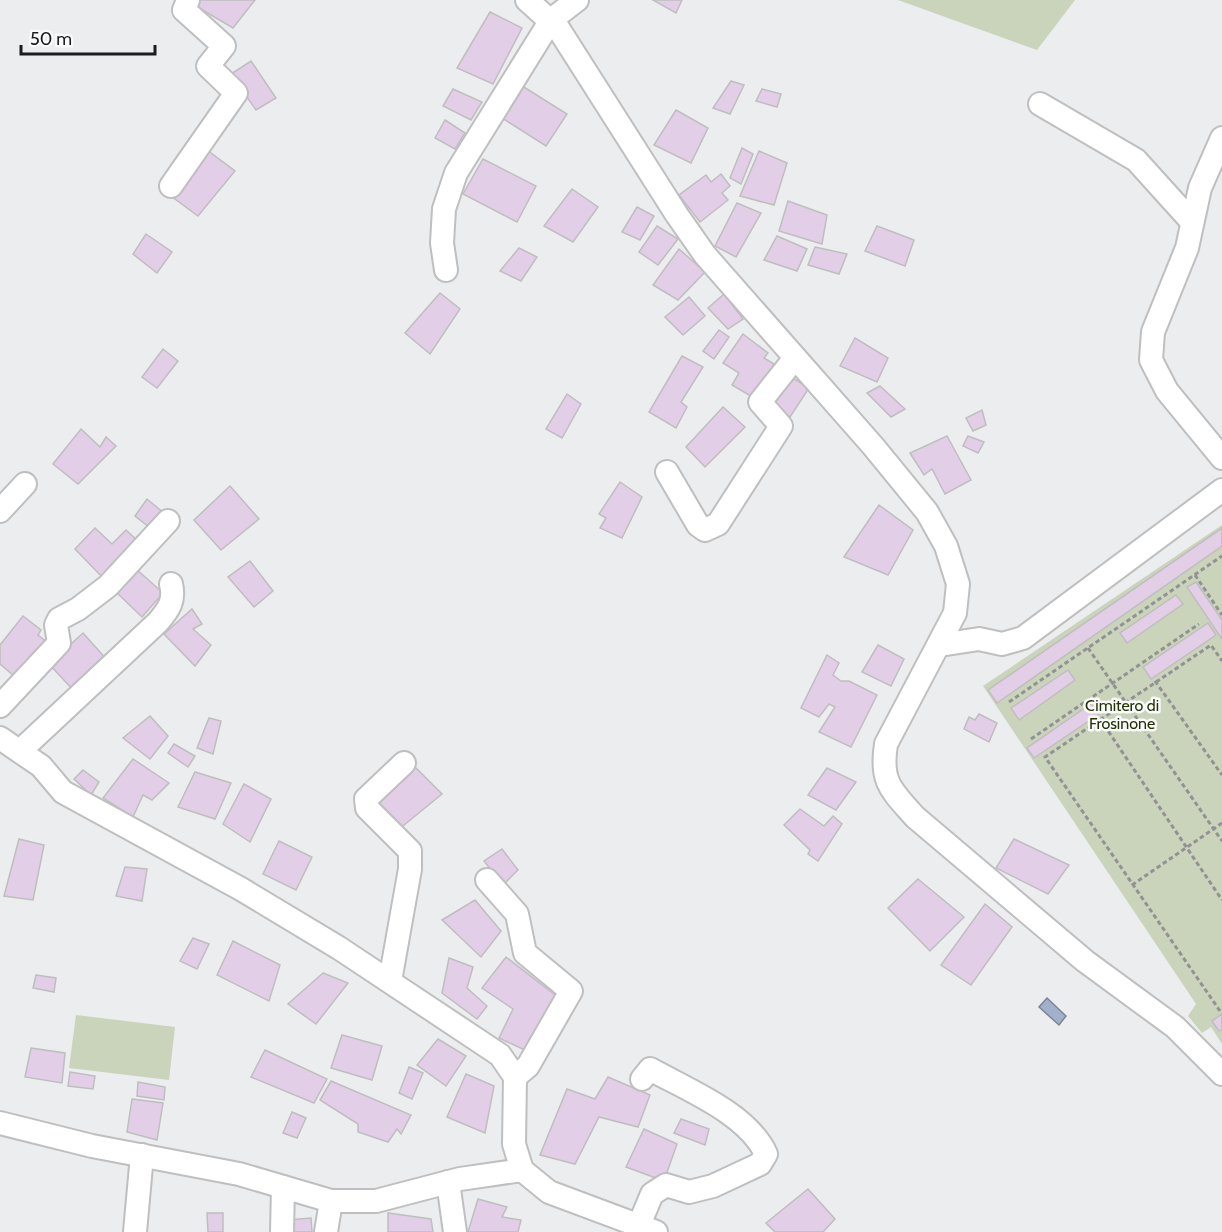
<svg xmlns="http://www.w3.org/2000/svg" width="1222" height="1232" viewBox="0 0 1222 1232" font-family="Cabin,sans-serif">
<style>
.green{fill:#cad4ba}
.water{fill:#a1b1cb;stroke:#798597;stroke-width:1.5}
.building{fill:#e3cee7;stroke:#bfbebf;stroke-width:1.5}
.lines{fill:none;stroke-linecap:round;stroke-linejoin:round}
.minor-casing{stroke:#bfbfc0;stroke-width:26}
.path{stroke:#929293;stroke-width:3;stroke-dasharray:4.5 3;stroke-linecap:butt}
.minor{stroke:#fff;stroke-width:22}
.labels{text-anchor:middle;stroke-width:5;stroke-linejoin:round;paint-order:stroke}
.park-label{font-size:16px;fill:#243101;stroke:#f9fafb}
</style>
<rect width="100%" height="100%" fill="#ecedee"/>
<g class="green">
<polygon points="898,0 1075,0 1037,50"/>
<polygon points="1222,525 1222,1044 1211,1027 1202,1033 1188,1016 1196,1004 983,686"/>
<polygon points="76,1015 175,1027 169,1080 69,1068"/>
</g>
<polygon class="water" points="1047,998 1066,1016 1059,1025 1039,1007"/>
<g class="building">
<polygon points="197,0 255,0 233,28 194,5"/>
<polygon points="653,0 682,0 676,13"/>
<polygon points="490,12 522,28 493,84 457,68"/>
<polygon points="251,61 276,98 256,110 231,74"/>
<polygon points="731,81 744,85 730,114 713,108"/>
<polygon points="519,84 567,114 546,146 499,116"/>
<polygon points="453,89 482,102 471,120 443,106"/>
<polygon points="762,89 781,94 777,107 756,101"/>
<polygon points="676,110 708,128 691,163 654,145"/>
<polygon points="445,120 465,133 455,149 435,138"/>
<polygon points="742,148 753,154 741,184 730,178"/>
<polygon points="207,150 235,171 198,216 171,196"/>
<polygon points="759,151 787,163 774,205 740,196"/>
<polygon points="483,159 536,186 517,222 463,194"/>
<polygon points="721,174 730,186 722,193 728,200 700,222 679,195 706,175 711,182"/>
<polygon points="572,189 598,207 573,242 544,226"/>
<polygon points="788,201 827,215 822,244 779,231"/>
<polygon points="737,203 761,213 736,257 715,246"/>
<polygon points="637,207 654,216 640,240 622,232"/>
<polygon points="657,226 678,239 658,265 639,252"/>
<polygon points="877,226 914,240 905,266 865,251"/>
<polygon points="146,234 172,252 157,273 133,254"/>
<polygon points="777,236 807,249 797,271 764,260"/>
<polygon points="815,247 847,254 839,274 808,265"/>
<polygon points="519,248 537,257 521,281 500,271"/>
<polygon points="679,249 705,272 678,300 653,285"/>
<polygon points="440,293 460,309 430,354 405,333"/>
<polygon points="724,294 743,319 728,329 708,308"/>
<polygon points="689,297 705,316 683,335 665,317"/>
<polygon points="719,330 729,337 714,359 703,351"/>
<polygon points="743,334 768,353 764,358 774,364 754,398 732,385 739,373 723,363"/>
<polygon points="855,338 888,358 877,382 840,366"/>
<polygon points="163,349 178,361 157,388 142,377"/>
<polygon points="682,356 703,367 681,402 687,407 676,428 649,412"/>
<polygon points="788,375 809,388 790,417 769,403"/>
<polygon points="880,386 905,409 891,417 867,393"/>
<polygon points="567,394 581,404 562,438 546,429"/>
<polygon points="723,407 745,427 705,467 686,447"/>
<polygon points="982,410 986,425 973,431 966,418"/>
<polygon points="81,429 100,447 106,437 116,446 78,484 53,464"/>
<polygon points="947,436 971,480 945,494 932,469 924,475 910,453"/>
<polygon points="968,436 984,442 978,453 963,446"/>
<polygon points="620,482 642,497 622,538 600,528 606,518 599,514"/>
<polygon points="230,486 259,519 221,550 194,520"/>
<polygon points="147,499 165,514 154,531 135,516"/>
<polygon points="879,505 913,530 888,575 844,557"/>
<polygon points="95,528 112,544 126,530 139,542 105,580 75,549"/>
<polygon points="1222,528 1222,546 997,703 988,690"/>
<polygon points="250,561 273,591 254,607 228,577"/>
<polygon points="135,568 163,593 142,617 115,591"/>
<polygon points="1196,582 1222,620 1222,639 1187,587"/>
<polygon points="1176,595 1183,604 1127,643 1120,633"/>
<polygon points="192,609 202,624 193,629 211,645 195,666 164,634"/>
<polygon points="23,616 41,630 38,635 51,645 20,681 0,664 0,645"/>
<polygon points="1208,623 1216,635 1151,679 1143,667"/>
<polygon points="83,633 108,661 75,692 49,664"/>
<polygon points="878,645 904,659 891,686 862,672"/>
<polygon points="827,655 839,663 833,675 841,681 849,681 877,695 851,747 819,732 835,707 829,704 819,717 801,708"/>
<polygon points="1068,670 1075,680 1019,720 1011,708"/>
<polygon points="1092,703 1099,714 1034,758 1027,748"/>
<polygon points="979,714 997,723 989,742 964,729 969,717 975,720"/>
<polygon points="150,716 168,736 150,759 123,738"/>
<polygon points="209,718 221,721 213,754 197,748"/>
<polygon points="174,744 195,756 188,767 168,753"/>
<polygon points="133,759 169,783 152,800 143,795 133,817 103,798"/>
<polygon points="415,767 442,794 398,830 375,800"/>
<polygon points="827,768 856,782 836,810 808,795"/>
<polygon points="83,770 99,782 91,795 74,779"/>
<polygon points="195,772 231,783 215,819 178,807"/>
<polygon points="244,784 271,799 250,842 223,824"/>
<polygon points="800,809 824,826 833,816 842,824 818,861 808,854 810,850 784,825"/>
<polygon points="19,839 44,845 33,900 4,896"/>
<polygon points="1014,839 1069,865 1048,894 996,868"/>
<polygon points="279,841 312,857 296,890 263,874"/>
<polygon points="502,849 518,870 503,885 484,861"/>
<polygon points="125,867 147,869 142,901 116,896"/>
<polygon points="918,879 964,917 930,951 888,908"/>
<polygon points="475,900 501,931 481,957 442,920"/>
<polygon points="985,904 1012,927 971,985 941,965"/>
<polygon points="193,938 209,944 197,969 180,961"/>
<polygon points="233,941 280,965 269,1001 217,975"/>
<polygon points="506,957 555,995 529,1052 499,1038 513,1009 482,988"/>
<polygon points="449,958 473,967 467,988 487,1006 477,1019 442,993"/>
<polygon points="323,973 348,983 316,1024 288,1004"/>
<polygon points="36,975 56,978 54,992 33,988"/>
<polygon points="1222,1014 1222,1029 1219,1031 1212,1021"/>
<polygon points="342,1035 382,1046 372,1080 331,1068"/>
<polygon points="438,1039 466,1056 446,1086 417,1065"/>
<polygon points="31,1048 65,1053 62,1083 25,1077"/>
<polygon points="265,1050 327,1079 314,1103 251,1077"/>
<polygon points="409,1067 423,1073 412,1099 399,1093"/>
<polygon points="70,1072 95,1076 93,1089 68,1086"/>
<polygon points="466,1074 494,1086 485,1133 447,1117"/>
<polygon points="608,1077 650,1095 638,1127 599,1117 575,1164 540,1155 567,1089 595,1099"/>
<polygon points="331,1081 411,1115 401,1134 397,1129 388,1142 358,1132 358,1124 320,1100"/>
<polygon points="138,1082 165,1087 164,1100 137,1096"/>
<polygon points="132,1099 163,1103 157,1140 127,1132"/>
<polygon points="292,1112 306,1118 297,1138 283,1133"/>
<polygon points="681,1119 709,1129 705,1145 674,1133"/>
<polygon points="644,1129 677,1144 664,1181 626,1167"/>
<polygon points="808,1189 835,1219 823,1232 775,1232 766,1223"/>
<polygon points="478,1199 507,1207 502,1217 521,1220 518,1232 468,1232"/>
<polygon points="207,1213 223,1213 223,1232 208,1232"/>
<polygon points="388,1213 431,1219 433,1232 388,1232"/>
<polygon points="311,1218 312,1232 288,1232 288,1220"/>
</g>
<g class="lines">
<g class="minor-casing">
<g id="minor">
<path d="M527 0 558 28 677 215 705 255 873 446 927 512 946 546 958 584 955 613 886 744C880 782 891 790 915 817L1085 961 1175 1027 1222 1074"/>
<polyline points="1040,104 1136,160 1192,222"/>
<polyline points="1222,138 1200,188 1187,248 1153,332 1151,360 1167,391 1222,458"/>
<polyline points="171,186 236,93 208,66 224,46 184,10 188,0"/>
<polyline points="446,270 442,243 444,209 456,173 551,20 577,0"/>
<polyline points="667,472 698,525 705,530 718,524 781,426 760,402 795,358"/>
<polyline points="0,511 25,484"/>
<polyline points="940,645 979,639 1002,644 1023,638 1222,490"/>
<polyline points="0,706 59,643 56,625 59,619 78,609 108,586 168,521"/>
<polyline points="0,738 41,766 63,792 241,889 339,948 500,1055 515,1077 514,1144 522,1170 549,1192 656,1232"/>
<path d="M20 751 158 622C169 609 175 601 171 584"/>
<polyline points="487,880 517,914 525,953 571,991 528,1066 515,1077"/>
<polyline points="390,981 410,869 410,851 367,808 366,799 404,763"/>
<polyline points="0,1123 92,1146 239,1174 331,1201 376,1201 460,1179 522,1170"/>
<polyline points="448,1182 455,1232"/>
<path d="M639 1225 652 1194 666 1185 689 1192 713 1186 760 1164 766 1154C748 1114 688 1090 650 1069L642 1079"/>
<polyline points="135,1232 142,1155"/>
<polyline points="282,1232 283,1187"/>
<polyline points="326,1232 331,1201"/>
</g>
</g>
<g class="path">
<polyline points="1195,575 1222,615"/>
<polyline points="1088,648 1222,841"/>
<polyline points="1155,681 1222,775"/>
<polyline points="1009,702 1222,556"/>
<polyline points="1100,719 1222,900"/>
<polyline points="1031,739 1199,624"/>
<polyline points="1132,885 1222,823"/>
<polyline points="1220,1011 1045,757 1211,645 1222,661"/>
</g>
<use href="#minor" class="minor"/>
</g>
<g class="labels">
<g class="park-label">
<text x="1122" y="711">Cimitero di<tspan x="1122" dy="18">Frosinone</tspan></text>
</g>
</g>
<path d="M21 45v9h134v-9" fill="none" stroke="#1d1d1e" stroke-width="3"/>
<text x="30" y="45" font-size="18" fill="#1d1d1e" stroke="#f9fafb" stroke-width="4.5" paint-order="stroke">50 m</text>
</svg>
